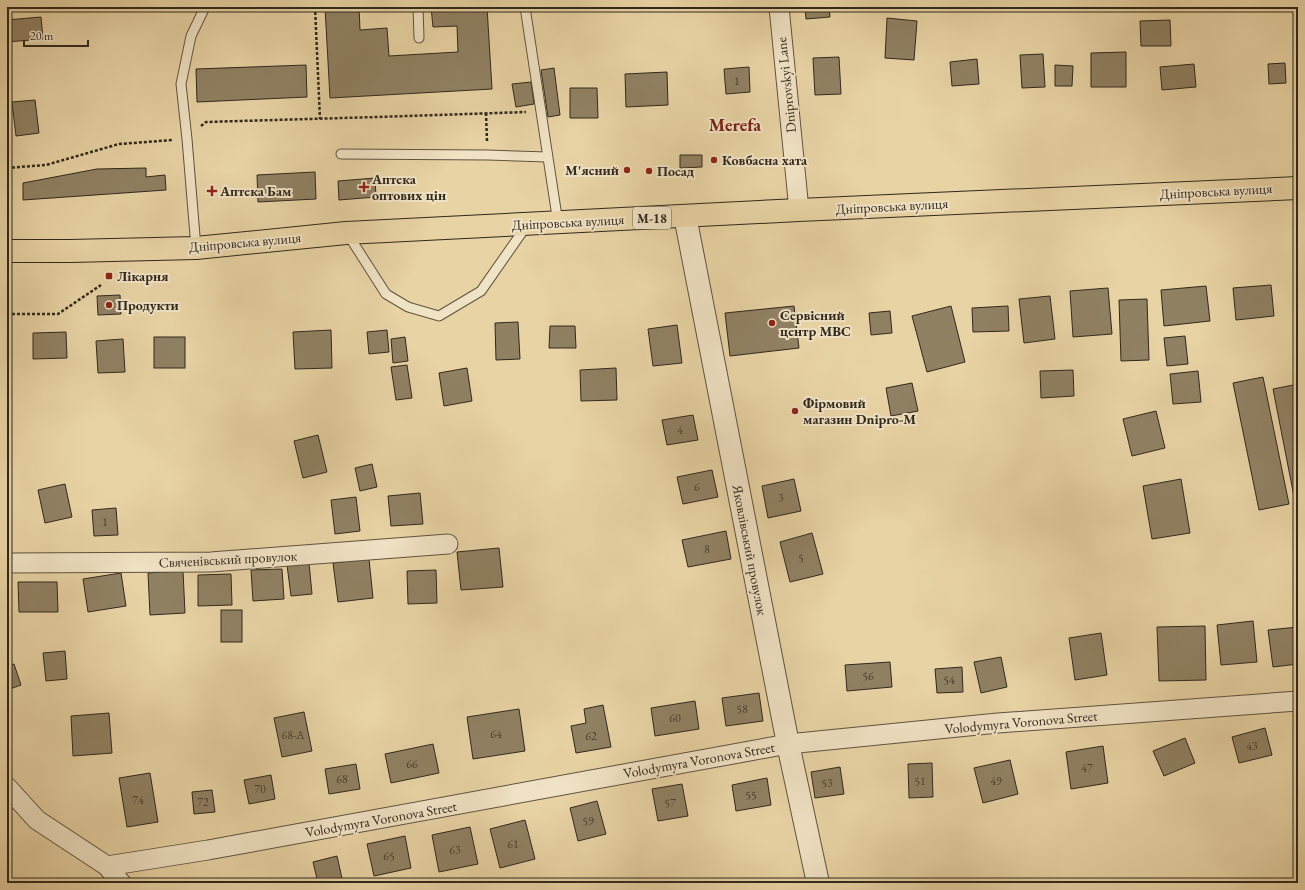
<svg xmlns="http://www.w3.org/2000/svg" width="1305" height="890" viewBox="0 0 1305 890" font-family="'EB Garamond',serif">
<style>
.building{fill:#908163;stroke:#31281d}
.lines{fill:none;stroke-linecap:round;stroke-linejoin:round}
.service-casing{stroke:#5f533f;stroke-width:11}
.minor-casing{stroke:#5f533f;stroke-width:21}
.tertiary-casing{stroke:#5f533f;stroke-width:24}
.trunk-casing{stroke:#31281d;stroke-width:24}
.path{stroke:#31281d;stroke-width:2.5;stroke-dasharray:3 2;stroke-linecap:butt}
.service{stroke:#f0e2c4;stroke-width:9}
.minor{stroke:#f0e2c4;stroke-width:19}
.tertiary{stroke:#f0e2c4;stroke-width:22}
.trunk{stroke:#e8d3a4;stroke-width:22}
.poi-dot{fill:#8f2418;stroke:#f0e2c4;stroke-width:1.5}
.labels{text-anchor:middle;stroke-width:4;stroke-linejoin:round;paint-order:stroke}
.number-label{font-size:12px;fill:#493e2e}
.shield{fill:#f0e2c4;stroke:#6a604f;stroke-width:1}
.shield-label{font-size:13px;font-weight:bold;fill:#31281d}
.street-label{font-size:14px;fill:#31281d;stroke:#f0e2c4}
.poi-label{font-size:14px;font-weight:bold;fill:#31281d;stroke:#f0e2c4;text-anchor:start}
.district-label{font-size:18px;font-weight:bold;fill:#7a1f14;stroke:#f0e2c4}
</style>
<rect width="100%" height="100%" fill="#e8d3a4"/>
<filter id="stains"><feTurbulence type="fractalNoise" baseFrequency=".005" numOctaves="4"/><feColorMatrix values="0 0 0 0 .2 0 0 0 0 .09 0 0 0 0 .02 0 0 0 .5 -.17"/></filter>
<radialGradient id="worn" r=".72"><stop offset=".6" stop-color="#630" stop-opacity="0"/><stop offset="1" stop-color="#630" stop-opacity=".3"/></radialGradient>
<g class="building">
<polygon points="325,7 359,7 360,30 387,28 389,56 458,52 457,26 433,27 431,7 487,7 492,89 330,98"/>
<polygon points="805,7 829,7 830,17 806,19"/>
<polygon points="41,17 43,39 7,42 7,20"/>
<polygon points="887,18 917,21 914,60 885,58"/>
<polygon points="1170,20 1171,46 1141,46 1140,21"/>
<polygon points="1126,52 1126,87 1091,87 1091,53"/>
<polygon points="1043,54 1045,87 1022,88 1020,55"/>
<polygon points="839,57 841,94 815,95 813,58"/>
<polygon points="977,59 979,84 952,86 950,62"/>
<polygon points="1285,63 1286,83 1269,84 1268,64"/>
<polygon points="1194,64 1196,87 1162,90 1160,67"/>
<polygon points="306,65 307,97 197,102 196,69"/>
<polygon points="1055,65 1073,66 1072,86 1055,86"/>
<polygon points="749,67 750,92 726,94 724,69"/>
<polygon points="554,68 560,115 548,117 541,70"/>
<polygon points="667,72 668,105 626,107 625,74"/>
<polygon points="531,82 534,104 516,107 512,84"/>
<polygon points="570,88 597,88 598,118 570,118"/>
<polygon points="35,100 39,133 16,136 12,102"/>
<polygon points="680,155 702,155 702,167 680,168"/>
<polygon points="146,168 146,177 165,175 166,190 23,200 23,183 97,169"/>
<polygon points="315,172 316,199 258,202 257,175"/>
<polygon points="375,178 376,197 339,200 338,181"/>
<polygon points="1271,285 1274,316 1236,320 1233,288"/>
<polygon points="1206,286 1210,321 1164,326 1161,290"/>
<polygon points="1108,288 1112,334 1073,337 1070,291"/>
<polygon points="120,295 121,314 98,315 97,296"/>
<polygon points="1050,296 1055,339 1024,343 1019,299"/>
<polygon points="1147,299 1149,360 1121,361 1119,300"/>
<polygon points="794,306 799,348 730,356 725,313"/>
<polygon points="951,306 965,362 927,372 912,316"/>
<polygon points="1008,306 1009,331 973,332 972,308"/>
<polygon points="890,311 892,333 871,335 869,313"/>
<polygon points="518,322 520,359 496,360 495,323"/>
<polygon points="677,325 682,363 653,366 648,329"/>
<polygon points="550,326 575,326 576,348 549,348"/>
<polygon points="331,330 332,368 295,369 293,332"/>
<polygon points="387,330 389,352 369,354 367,332"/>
<polygon points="66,332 67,358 33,359 33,333"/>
<polygon points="1185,336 1188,364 1167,366 1164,338"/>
<rect x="154" y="337" width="31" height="31"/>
<polygon points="405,337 408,361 393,363 391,339"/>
<polygon points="123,339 125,372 98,373 96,341"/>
<polygon points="407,365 412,398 396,400 391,367"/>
<polygon points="467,368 472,401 444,406 439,373"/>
<polygon points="616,368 617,400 581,401 580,370"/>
<polygon points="1073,370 1074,396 1041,398 1040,371"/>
<polygon points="1198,371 1201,402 1173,404 1170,374"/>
<polygon points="1263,377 1289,504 1259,510 1233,383"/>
<polygon points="912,383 918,411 891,416 886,388"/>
<polygon points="1298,384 1298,517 1273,389"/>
<polygon points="1156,411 1165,448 1132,456 1123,419"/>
<polygon points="693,415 698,440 667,445 662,420"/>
<polygon points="318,435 327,472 303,478 294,441"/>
<polygon points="372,464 377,487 360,491 355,468"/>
<polygon points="712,470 718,497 683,504 677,477"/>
<polygon points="794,479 801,511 768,518 762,486"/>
<polygon points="1181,479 1190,533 1152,539 1143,486"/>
<polygon points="65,484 72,517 45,523 38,490"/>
<polygon points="420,493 423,524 391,526 388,496"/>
<polygon points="356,497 360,531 335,534 331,500"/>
<polygon points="116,508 118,535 94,536 92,510"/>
<polygon points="726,531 731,559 688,567 682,540"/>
<polygon points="812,533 823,574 790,582 780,542"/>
<polygon points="499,548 503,587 461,590 457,552"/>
<polygon points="369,559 373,598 338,602 333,563"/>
<polygon points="309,563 312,594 291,596 287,565"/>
<polygon points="282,569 284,599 253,601 251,570"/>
<polygon points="436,570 437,603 408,604 407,571"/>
<polygon points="183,571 185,613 150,615 148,573"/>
<polygon points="121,573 126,606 88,612 83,579"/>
<polygon points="231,574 232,605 198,606 198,575"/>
<polygon points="18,582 57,582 58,612 19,612"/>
<rect x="221" y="610" width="21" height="32"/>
<polygon points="1253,621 1257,662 1221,665 1217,625"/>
<polygon points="1205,626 1206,680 1159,681 1157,627"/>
<polygon points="1298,627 1298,664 1273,667 1268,630"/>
<polygon points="1101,633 1107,675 1075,680 1069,638"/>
<polygon points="65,651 67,679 46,681 43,653"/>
<polygon points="1001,657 1007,687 981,693 974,662"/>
<polygon points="890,662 892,687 847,691 845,665"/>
<polygon points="14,664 21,685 7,690 7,666"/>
<polygon points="962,667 963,692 937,693 935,669"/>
<polygon points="759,693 763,721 726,726 722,698"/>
<polygon points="695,701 699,729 655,736 651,708"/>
<polygon points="603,705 611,747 576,753 571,726 586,723 584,709"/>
<polygon points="519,709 525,751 473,759 467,717"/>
<polygon points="304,712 312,751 282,757 274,718"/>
<polygon points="109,713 112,753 73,756 71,716"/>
<polygon points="1265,728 1272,755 1239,763 1232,737"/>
<polygon points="1185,738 1195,763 1164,776 1153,751"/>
<polygon points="433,744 439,773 391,783 385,754"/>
<polygon points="1103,746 1108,783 1071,789 1066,752"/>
<polygon points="1010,760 1018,794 983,803 974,768"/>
<polygon points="932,763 933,797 909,798 908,764"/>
<polygon points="356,764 360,789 329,794 325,769"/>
<polygon points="840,767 844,794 815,798 811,772"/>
<polygon points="150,773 158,822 127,827 119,778"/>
<polygon points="271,775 275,799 249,804 244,780"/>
<polygon points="767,778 771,805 736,811 732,785"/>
<polygon points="682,784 688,816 658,821 652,789"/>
<polygon points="212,790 215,812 194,814 192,792"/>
<polygon points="597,801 606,834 578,841 570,808"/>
<polygon points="525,820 535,859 500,868 490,829"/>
<polygon points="470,827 478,864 439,872 432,835"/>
<polygon points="405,836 411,868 374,876 367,844"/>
<polygon points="337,856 343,883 318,883 313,862"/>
</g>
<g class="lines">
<g class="service-casing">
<g id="service">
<polyline points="418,7 419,38"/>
<polyline points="525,7 558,223"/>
<polyline points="341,154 488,155 547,157"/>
<polyline points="347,233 386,294 408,307 439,316 481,291 527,225"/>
<polyline points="196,248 187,139 181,84 191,36 205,7"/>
</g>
</g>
<g class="minor-casing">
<g id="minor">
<polyline points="779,7 799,210"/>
<polyline points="7,563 211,562 448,544"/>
<polyline points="7,787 37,820 107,866 121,883"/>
<polyline points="107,866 208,850 788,744 998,723 1298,701"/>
</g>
</g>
<g class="tertiary-casing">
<polyline id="tertiary" points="685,216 788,744 818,883"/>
</g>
<g class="trunk-casing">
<polyline id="trunk" points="7,251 70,251 196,248 346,233 799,210 1298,188"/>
</g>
<g class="path">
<polyline points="315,7 320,119"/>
<polyline points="486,113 487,141"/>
<polyline points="201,126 206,122 377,117 526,112"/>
<polyline points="7,168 46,165 119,144 173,140"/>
<polyline points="7,314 58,314 101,285"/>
</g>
<use href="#service" class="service"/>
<use href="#minor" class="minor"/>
<use href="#tertiary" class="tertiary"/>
<use href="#trunk" class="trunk"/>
</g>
<g class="poi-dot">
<circle cx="714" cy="160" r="4"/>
<circle cx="627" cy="170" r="4"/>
<circle cx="649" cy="171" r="4"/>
<path d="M362 181h4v4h4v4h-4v4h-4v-4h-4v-4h4z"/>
<path d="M210 185h4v4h4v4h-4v4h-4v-4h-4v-4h4z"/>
<rect x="105" y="272" width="8" height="8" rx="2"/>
<circle cx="109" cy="305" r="4"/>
<circle cx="772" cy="323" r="4"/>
<circle cx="795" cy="411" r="4"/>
</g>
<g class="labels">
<g class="number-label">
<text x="737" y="85">1</text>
<text x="680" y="434">4</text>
<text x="697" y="491">6</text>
<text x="781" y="502">3</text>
<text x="105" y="526">1</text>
<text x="707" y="553">8</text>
<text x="801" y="562">5</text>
<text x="868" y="680">56</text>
<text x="949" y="684">54</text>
<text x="742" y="713">58</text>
<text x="675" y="722">60</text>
<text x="496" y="738">64</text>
<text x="293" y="739">68-А</text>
<text x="591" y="740">62</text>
<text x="1252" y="750">43</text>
<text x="412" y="768">66</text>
<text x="1087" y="772">47</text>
<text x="342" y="783">68</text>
<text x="920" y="785">51</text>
<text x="996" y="785">49</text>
<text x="827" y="787">53</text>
<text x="260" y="793">70</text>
<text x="751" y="799">55</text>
<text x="138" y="804">74</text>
<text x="203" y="806">72</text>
<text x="670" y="807">57</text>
<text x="588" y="825">59</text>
<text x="513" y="848">61</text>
<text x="455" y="854">63</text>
<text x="389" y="860">65</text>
</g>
<rect class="shield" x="633" y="207" width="38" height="22" rx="3"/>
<g class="shield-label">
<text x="652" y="223">М-18</text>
</g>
<g class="street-label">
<text transform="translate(786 85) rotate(-96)" y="5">Dniprovskyi Lane</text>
<text transform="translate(1216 191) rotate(-3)" y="5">Дніпровська вулиця</text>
<text transform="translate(892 206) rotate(-3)" y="5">Дніпровська вулиця</text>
<text transform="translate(568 222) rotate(-3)" y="5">Дніпровська вулиця</text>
<text transform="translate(245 242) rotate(-5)" y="5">Дніпровська вулиця</text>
<text transform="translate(750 550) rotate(79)" y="5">Яковлівський провулок</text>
<text transform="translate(228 559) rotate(-3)" y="5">Свяченівський провулок</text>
<text transform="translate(1021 722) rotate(-5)" y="5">Volodymyra Voronova Street</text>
<text transform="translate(699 760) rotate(-10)" y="5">Volodymyra Voronova Street</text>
<text transform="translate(381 819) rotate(-10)" y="5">Volodymyra Voronova Street</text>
</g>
<g class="poi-label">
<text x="722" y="165">Ковбасна хата</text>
<text x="619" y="175" text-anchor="end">М'ясний</text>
<text x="657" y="176">Посад</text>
<text x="372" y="184">Аптека<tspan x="372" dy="16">оптових цін</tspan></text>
<text x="220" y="196">Аптека Бам</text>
<text x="117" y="281">Лікарня</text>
<text x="117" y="310">Продукти</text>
<text x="780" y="320">Сервісний<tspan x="780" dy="16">центр МВС</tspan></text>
<text x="803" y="408">Фірмовий<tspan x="803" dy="16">магазин Dnipro-M</tspan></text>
</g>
<g class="district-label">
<text x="735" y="131">Merefa</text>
</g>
</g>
<rect width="1305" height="890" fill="none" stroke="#e8d3a4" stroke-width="24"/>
<rect x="8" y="8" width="1289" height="874" fill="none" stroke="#31281d" stroke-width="2"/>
<rect x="12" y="12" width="1281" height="866" fill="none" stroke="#31281d"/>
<path d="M24 40v6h64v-6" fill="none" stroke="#31281d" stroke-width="2"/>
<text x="30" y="40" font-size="12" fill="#31281d" stroke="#f0e2c4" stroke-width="3" paint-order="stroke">20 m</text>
<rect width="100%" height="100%" filter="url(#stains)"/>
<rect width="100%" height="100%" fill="url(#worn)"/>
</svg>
